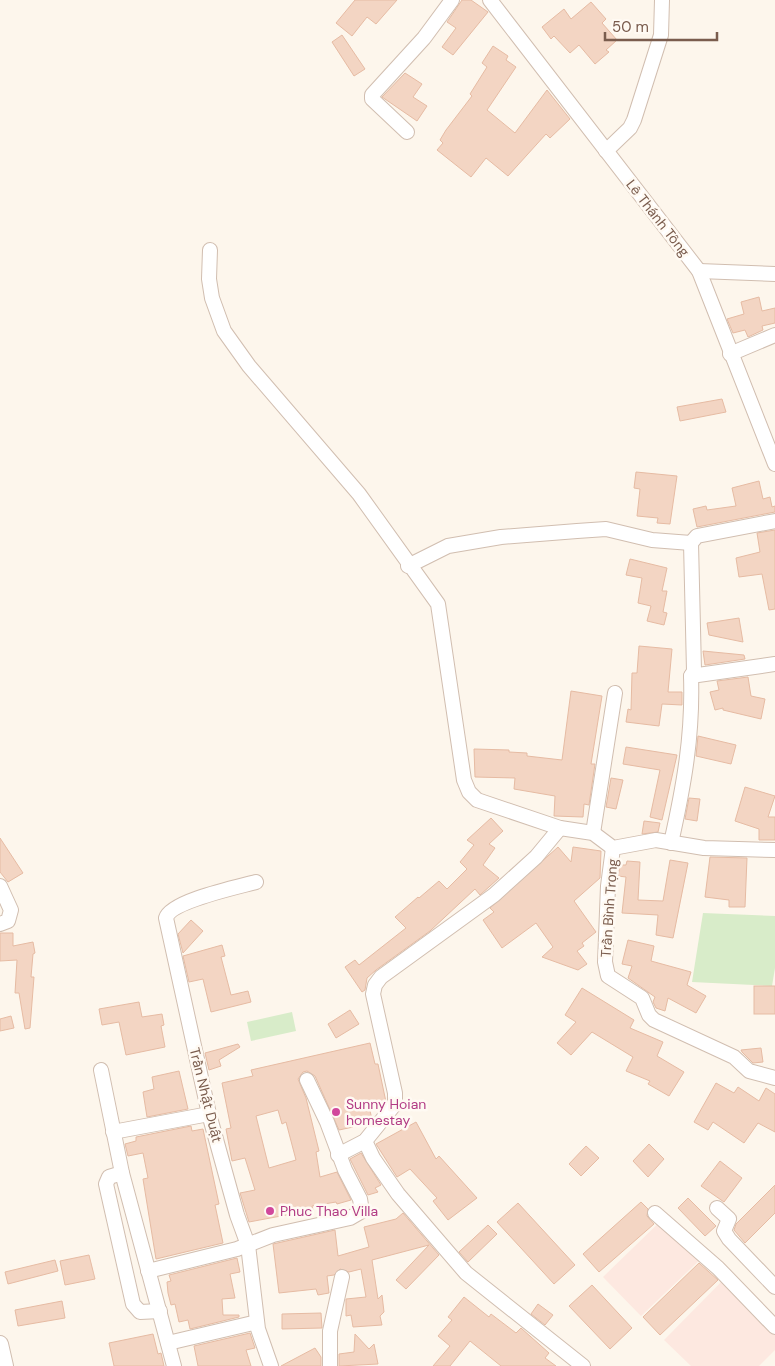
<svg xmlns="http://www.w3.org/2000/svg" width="775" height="1366" viewBox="0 0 775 1366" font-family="'DM Sans',sans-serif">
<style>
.commercial{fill:#fde8e0}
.green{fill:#d8ecc9}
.building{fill:#f3d5c3;stroke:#e6bba3;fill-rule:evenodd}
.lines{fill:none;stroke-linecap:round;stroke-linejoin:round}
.minor-casing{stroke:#d1beb0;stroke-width:16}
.tertiary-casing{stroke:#d1beb0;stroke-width:18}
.minor{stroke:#fff;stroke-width:14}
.tertiary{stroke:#fff;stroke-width:16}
.hotel-dot{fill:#d1479c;stroke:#fffaf3;stroke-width:2}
.labels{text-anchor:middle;stroke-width:5;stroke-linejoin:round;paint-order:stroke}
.street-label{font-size:14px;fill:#7a5c4d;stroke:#fffaf3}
.hotel-label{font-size:14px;fill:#b23c85;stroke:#fffaf3;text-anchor:start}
</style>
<rect width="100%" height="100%" fill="#fdf6ec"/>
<g class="commercial">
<polygon points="668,1214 707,1253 641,1316 603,1277"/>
<polygon points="729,1274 775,1318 775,1350 759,1366 691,1366 664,1340"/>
</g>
<g class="green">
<polygon points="703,913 775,916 775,968 772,986 692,982"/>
<polygon points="292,1012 296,1031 251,1041 247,1022"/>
</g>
<g class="building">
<polygon points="355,0 397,0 376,24 367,17 352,36 336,23"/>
<polygon points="462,0 471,0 488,12 453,55 442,47 456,28 447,22"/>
<polygon points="591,2 606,19 602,23 617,40 606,50 609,52 595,64 579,45 570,53 554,36 551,39 542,27 564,9 571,19"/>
<polygon points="342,35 365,69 354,76 332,42"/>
<polygon points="493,46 508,56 506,60 516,67 487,110 515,133 547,90 570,119 550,138 546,134 508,176 486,158 471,177 437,150 443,143 440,140 446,130 472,96 470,94 487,67 482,63"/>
<polygon points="405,73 422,84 413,97 427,106 417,121 382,97"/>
<polygon points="759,297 762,311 775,308 775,323 762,326 763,330 748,337 745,330 733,333 727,319 744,314 741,302"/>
<polygon points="722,399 726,412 680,421 677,407"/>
<polygon points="636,472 677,476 670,524 657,523 658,518 637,516 640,489 634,488"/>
<polygon points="759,481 763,499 770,497 772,507 775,506 775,512 697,527 693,509 706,506 707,510 736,506 732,488"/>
<polygon points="775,530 775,609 769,610 762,574 739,577 736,558 760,552 757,533"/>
<polygon points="630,559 667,568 662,591 667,591 663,612 667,613 664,625 647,621 651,606 638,603 642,578 626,575"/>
<polygon points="739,618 743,642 709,635 707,623"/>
<polygon points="639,646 672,649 668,692 682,692 682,705 662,704 659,726 626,722 628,709 631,710 632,673 637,673"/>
<polygon points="703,651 744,655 745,659 705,665"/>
<polygon points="748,677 751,696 765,699 761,719 723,710 723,708 715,710 710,692 719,690 717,681"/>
<polygon points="571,691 602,696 591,764 595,764 589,805 584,804 583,817 554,816 555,796 514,789 515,778 475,777 474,749 509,750 509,752 527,753 527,756 562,760"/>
<polygon points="698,736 736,745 731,764 696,756"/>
<polygon points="626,747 677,755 662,820 650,817 660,770 623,764"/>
<polygon points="611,778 623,780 616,809 606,807"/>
<polygon points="745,787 775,796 768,817 775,817 775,840 759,840 759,829 735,821"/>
<polygon points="689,798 700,799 697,821 685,819"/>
<polygon points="491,818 503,831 489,844 495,848 483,865 499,878 480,895 475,889 430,931 376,970 367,978 365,990 362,992 345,967 355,960 359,965 406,928 395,917 418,897 419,898 439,881 447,889 467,869 460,862 474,845 467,840"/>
<polygon points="644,821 660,823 658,832 642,834"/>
<polygon points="0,838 23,873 8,882 0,872"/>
<polygon points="558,847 571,862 573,847 601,851 600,878 574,901 596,932 582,943 584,946 577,951 587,964 578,970 542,957 553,947 536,923 502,948 483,920 494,912 490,908"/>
<polygon points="710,857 747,858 745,907 729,907 729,900 705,897"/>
<polygon points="670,860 688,863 673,938 656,935 658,915 622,913 626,877 618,876 620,865 626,865 627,861 640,862 638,900 663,901"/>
<polygon points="191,920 203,931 183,953 178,934"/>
<polygon points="0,933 13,933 13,946 33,942 35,953 33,954 31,977 34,977 30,1028 25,1029 19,993 15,993 17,960 0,961"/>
<polygon points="628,940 654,946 651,961 691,972 687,985 706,996 696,1013 668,998 665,1011 656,1008 653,1002 655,997 628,978 632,966 622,964"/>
<polygon points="222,945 225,956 221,957 231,995 248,991 251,1002 211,1012 203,979 189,982 183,956"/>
<rect x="754" y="986" width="21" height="28"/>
<polygon points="582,988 634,1020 630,1028 663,1042 657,1056 684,1072 669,1096 648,1084 650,1081 626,1071 633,1057 592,1032 571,1055 557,1043 576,1022 565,1015"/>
<polygon points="139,1002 142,1017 162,1014 164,1025 161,1026 165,1047 126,1055 119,1022 102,1025 99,1009"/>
<polygon points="350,1010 359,1024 336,1038 328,1024"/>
<polygon points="11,1016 14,1028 0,1031 0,1019"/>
<path d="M370 1043 375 1064H378L386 1102 369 1107 372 1119 352 1123 353 1127 339 1130 315 1076 307 1071 303 1072 298 1079 306 1098 319 1151 316 1152 320 1177 337 1172 351 1200 337 1204 336 1202 312 1206 313 1210 249 1222 240 1193 255 1190 245 1158 232 1161 226 1129 231 1128 222 1083 253 1076 251 1070ZM278 1110 282 1124 286 1122 296 1160 269 1168 256 1116Z"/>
<polygon points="238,1044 240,1047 219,1060 221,1066 209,1070 205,1053"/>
<polygon points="761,1048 763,1062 753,1063 742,1052 741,1050"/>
<polygon points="179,1071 188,1109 147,1117 143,1092 154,1089 152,1077"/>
<polygon points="716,1083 734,1093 738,1087 759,1101 766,1088 775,1094 775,1132 758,1123 744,1143 713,1122 708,1130 694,1122"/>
<polygon points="416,1122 436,1159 439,1156 477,1198 448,1220 433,1201 437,1198 410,1169 397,1177 376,1144"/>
<polygon points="191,1126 192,1131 203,1129 219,1204 215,1205 223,1243 156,1259 143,1179 148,1178 143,1153 128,1156 125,1144 136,1141 136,1137"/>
<polygon points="649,1144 664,1159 648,1177 633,1161"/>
<polygon points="586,1146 599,1158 581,1176 569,1164"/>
<polygon points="361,1153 381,1185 375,1188 378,1192 368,1195 350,1159"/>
<polygon points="720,1161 742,1178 724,1202 701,1186"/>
<polygon points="775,1185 775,1213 745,1243 734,1230 736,1224"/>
<polygon points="688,1198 716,1226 705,1236 678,1208"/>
<polygon points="641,1202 648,1209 647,1216 654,1224 599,1272 583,1254"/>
<polygon points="518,1203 575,1265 554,1284 497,1222"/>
<polygon points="403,1213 439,1255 406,1289 396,1280 429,1245 372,1260 378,1299 382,1295 384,1312 380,1316 382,1325 353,1327 351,1315 346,1316 346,1299 366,1297 361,1269 349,1272 340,1269 334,1275 327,1276 329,1293 318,1295 316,1289 279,1293 273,1244 335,1230 338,1256 369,1247 364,1227 396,1219"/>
<polygon points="488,1225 497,1234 468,1262 459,1252"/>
<polygon points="89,1255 95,1279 65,1285 60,1261"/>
<polygon points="237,1258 240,1272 230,1274 235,1298 222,1299 223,1315 239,1315 239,1317 190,1329 188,1320 179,1322 175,1304 171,1305 168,1293 167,1282 171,1281 169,1275"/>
<polygon points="55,1260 58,1271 8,1284 5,1272"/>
<polygon points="699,1263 718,1280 660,1335 643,1317"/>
<polygon points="592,1285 632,1328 610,1349 569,1306"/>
<polygon points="464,1297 489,1317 491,1314 516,1333 521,1328 549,1353 545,1358 556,1366 501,1366 470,1341 450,1366 433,1366 450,1346 438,1336 452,1320 448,1317"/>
<polygon points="62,1301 65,1318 18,1326 15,1310"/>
<polygon points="538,1304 553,1315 545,1325 531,1314"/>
<polygon points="321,1313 322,1328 282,1329 282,1314"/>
<polygon points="250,1333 255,1348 246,1350 251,1366 198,1366 194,1346"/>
<polygon points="153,1334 158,1354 161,1353 164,1366 114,1366 109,1343"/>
<polygon points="355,1334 369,1349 374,1344 378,1364 339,1366 339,1354 354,1352"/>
<polygon points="315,1348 321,1357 321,1366 281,1366"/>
</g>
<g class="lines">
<g class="minor-casing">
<g id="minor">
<polyline points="490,0 699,271 775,464"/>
<polyline points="407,132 372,99 372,95 424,38 452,0"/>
<polyline points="606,151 630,128 634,120 661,35 662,0"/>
<polyline points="210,250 209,279 212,298 224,331 249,366 359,494 438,604 464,780 469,792 477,800 560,828 593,833 613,848 656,840 704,848 775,850"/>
<polyline points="699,271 775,274"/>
<polyline points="730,354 775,335"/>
<polyline points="408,566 448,546 501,537 577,531 606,529 652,540 691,543"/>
<polyline points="691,676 775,664"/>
<polyline points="593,833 615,693"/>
<path d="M671 843C684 785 693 735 691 676L694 671 691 543 697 536 775 521"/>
<polyline points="613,848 608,886 605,962 608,976 642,998 649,1015 654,1020 734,1057 749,1071 775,1078"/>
<path d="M256 882C238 887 171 901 166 918L209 1114 237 1215 248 1245 258 1329 271 1366"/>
<polyline points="0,886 11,910 8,921 0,924"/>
<polyline points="101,1070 122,1173 174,1366"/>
<polyline points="113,1132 209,1114"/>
<polyline points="365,1141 373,1158 398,1194 466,1273 583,1366"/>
<polyline points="338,1155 365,1141 395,1104 395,1093 373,994 375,985 381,977 494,895 536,857 560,828"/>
<polyline points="122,1173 109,1177 106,1184 133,1304 140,1312 160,1311"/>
<polyline points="717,1208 729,1219 724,1231 729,1239 775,1287"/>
<polyline points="655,1213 718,1268 775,1327"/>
<polyline points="148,1271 237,1249 273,1235 350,1218 362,1211 360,1199 345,1170 327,1122 307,1080"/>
<polyline points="168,1343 257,1322"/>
<polyline points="330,1366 330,1331 342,1277"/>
</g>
</g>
<g class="tertiary-casing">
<polyline id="tertiary" points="0,1344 5,1366"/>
</g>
<use href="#minor" class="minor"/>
<use href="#tertiary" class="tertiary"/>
</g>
<g class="hotel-dot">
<circle cx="336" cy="1112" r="5"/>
<circle cx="270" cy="1211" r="5"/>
</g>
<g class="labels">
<g class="street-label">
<text transform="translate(658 218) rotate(52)" y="5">Lê Thánh Tông</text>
<text transform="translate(609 908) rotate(-86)" y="5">Trần Bình Trọng</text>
<text transform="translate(206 1095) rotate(76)" y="5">Trần Nhật Duật</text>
</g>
<g class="hotel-label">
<text x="346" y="1109">Sunny Hoian<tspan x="346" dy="16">homestay</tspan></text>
<text x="280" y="1216">Phuc Thao Villa</text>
</g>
</g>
<path d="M605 32v8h112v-8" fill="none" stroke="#7a5c4d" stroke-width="2.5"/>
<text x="612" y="32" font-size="15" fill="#7a5c4d" stroke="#fffaf3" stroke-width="4" paint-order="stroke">50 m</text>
</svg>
